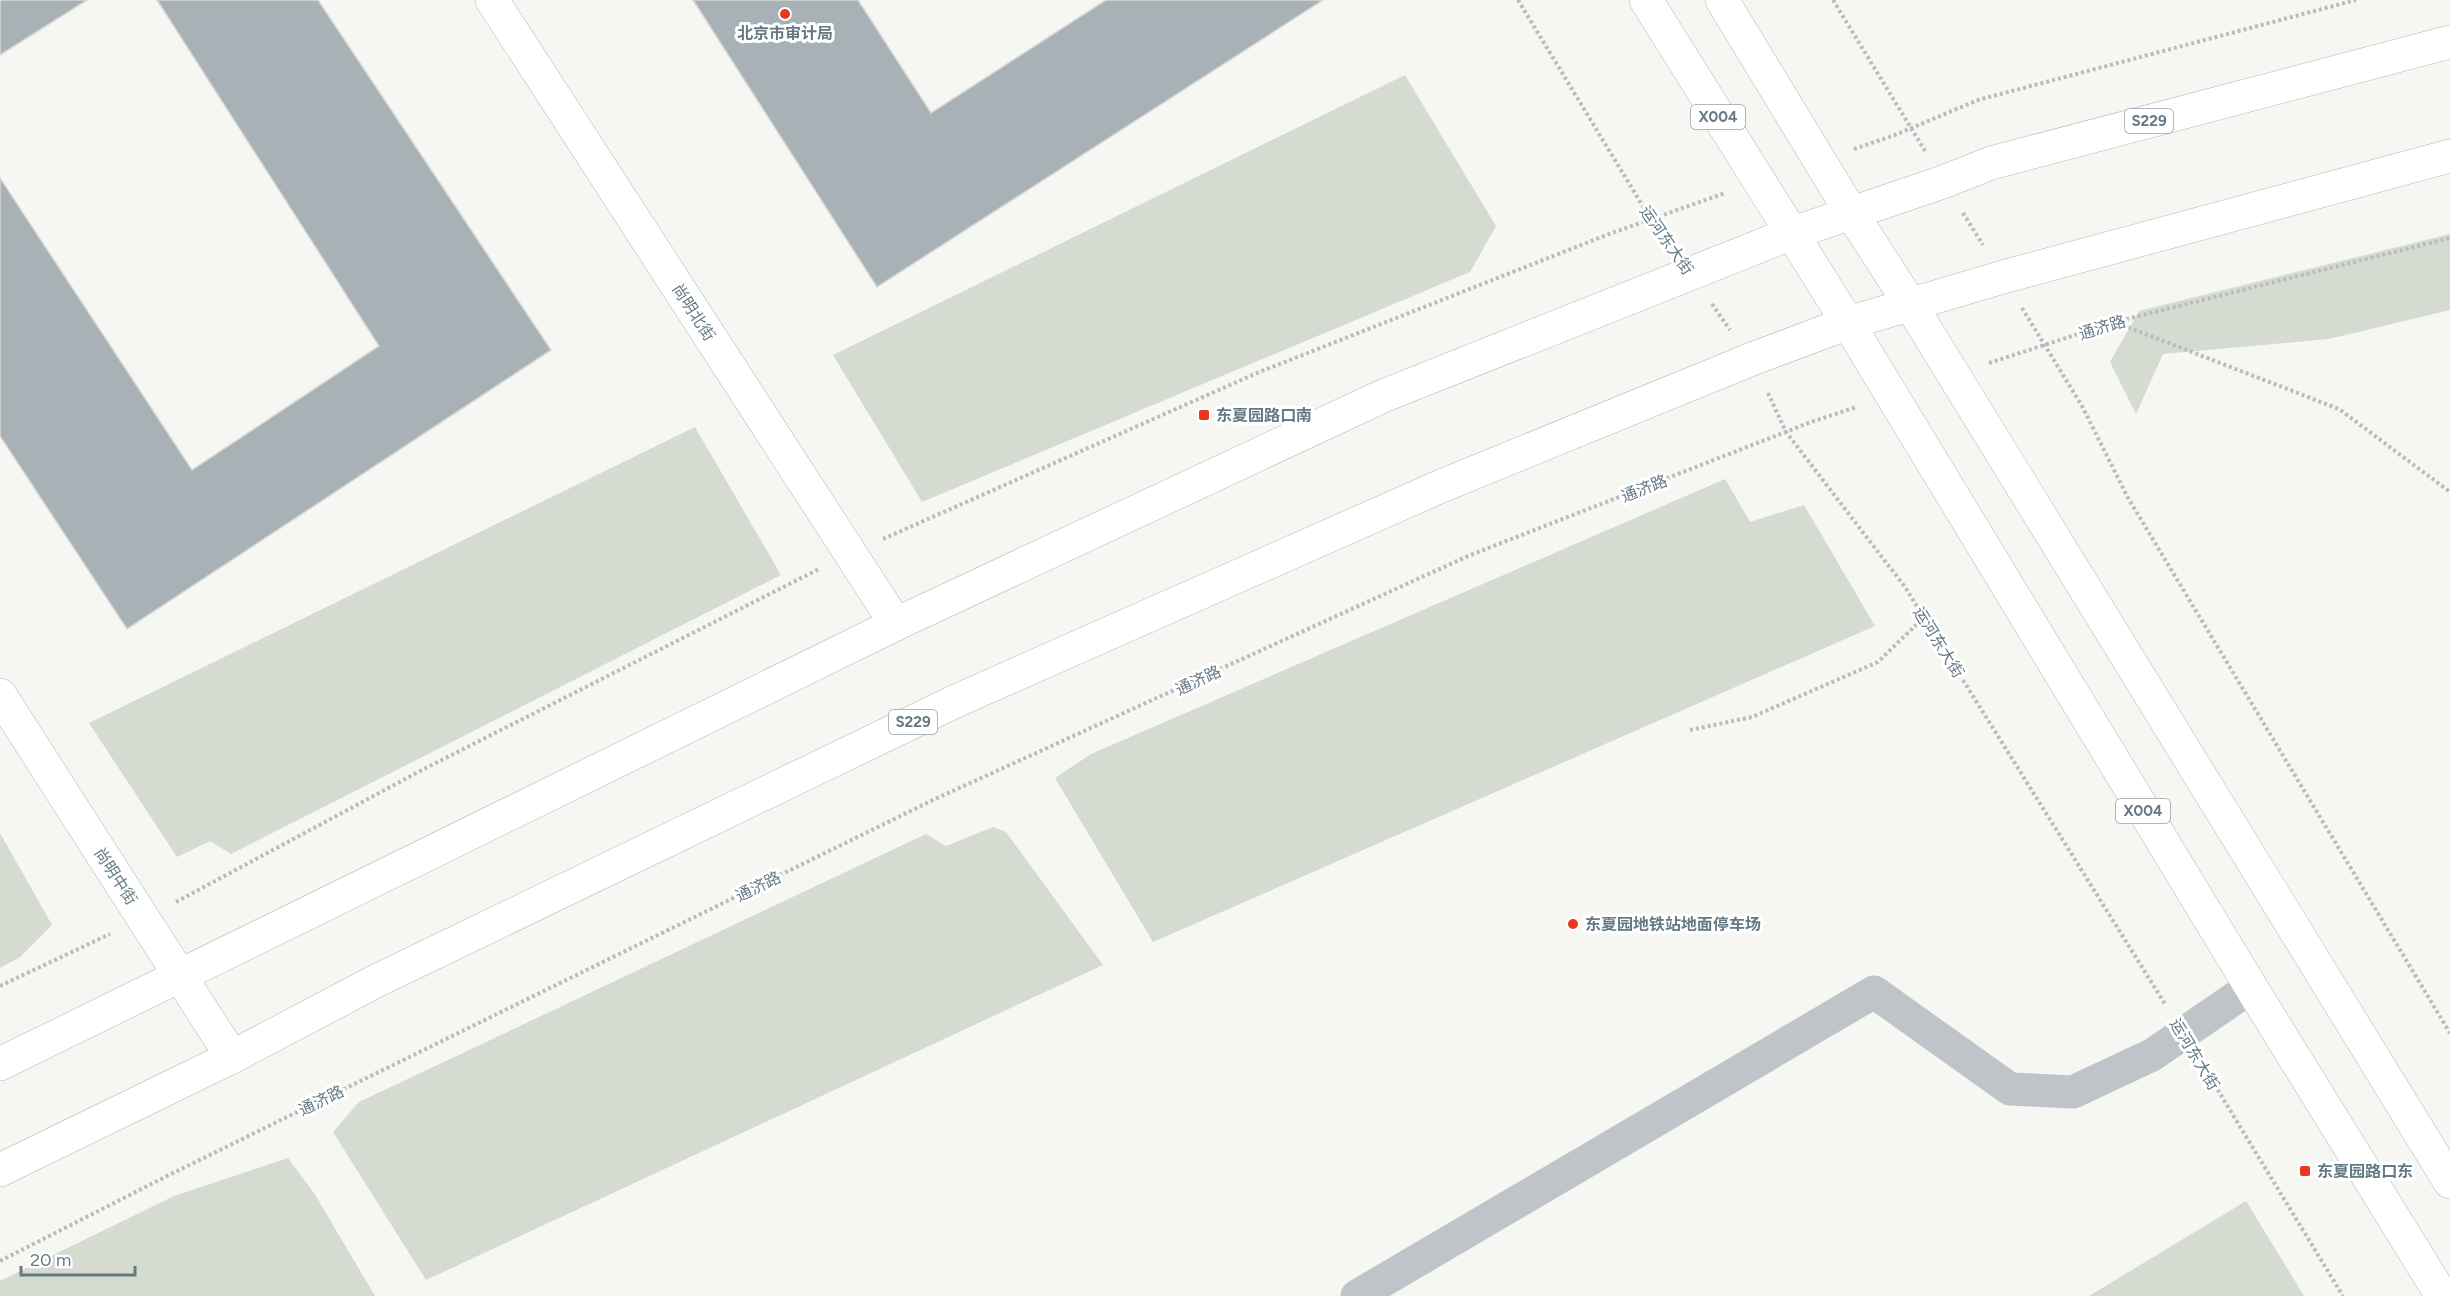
<svg xmlns="http://www.w3.org/2000/svg" width="2450" height="1296" viewBox="0 0 2450 1296" font-family="Figtree,'Noto Sans SC',sans-serif">
<style>
.green{fill:#d6dbd1}
.building{fill:#a7b1b6;stroke:#d7d7d5;stroke-width:1.5}
.lines{fill:none;stroke-linecap:round;stroke-linejoin:round}
.secondary-casing{stroke:#b1b8bc;stroke-width:34}
.primary-casing{stroke:#b2b8bb;stroke-width:34}
.path{stroke:#b8bcbe;stroke-width:4;stroke-dasharray:3 3;stroke-linecap:butt}
.street{stroke:#bec4c7;stroke-width:33}
.secondary{stroke:#fff;stroke-width:33}
.primary{stroke:#fff;stroke-width:33}
.poi-dot{fill:#ea361e;stroke:#fff;stroke-width:2}
.labels{text-anchor:middle;stroke-width:6;stroke-linejoin:round;paint-order:stroke}
.shield{fill:#fff;stroke:#92a2aa;stroke-width:1.5}
.shield-label{font-size:15px;font-weight:bold;fill:#647a85}
.poi-label{font-size:16px;font-weight:bold;fill:#647a85;stroke:#fff;text-anchor:start}
.street-label{font-size:16px;fill:#647a85;stroke:#fff}
</style>
<rect width="100%" height="100%" fill="#f6f6f2"/>
<g class="green">
<polygon points="1405,75 1496,226 1470,272 922,502 833,355"/>
<polygon points="2450,234 2450,310 2329,339 2163,354 2136,414 2110,362 2139,311"/>
<polygon points="695,427 781,575 231,854 210,841 177,857 89,723"/>
<polygon points="1725,479 1750,522 1804,505 1875,626 1153,942 1055,778 1091,754"/>
<polygon points="993,827 1006,832 1103,965 426,1280 333,1132 359,1102 926,834 946,846"/>
<polygon points="0,833 52,925 20,957 0,968"/>
<polygon points="288,1158 314,1193 375,1296 0,1296 0,1281 174,1196"/>
<polygon points="2246,1201 2304,1296 2089,1296"/>
</g>
<g class="building">
<polygon points="0,0 87,0 0,55"/>
<polygon points="157,0 318,0 551,350 127,629 0,436 0,178 192,470 379,346"/>
<polygon points="693,0 858,0 931,113 1106,0 1323,0 877,287"/>
</g>
<g class="lines">
<g class="secondary-casing">
<g id="secondary">
<polyline points="492,0 896,624"/>
<polyline points="0,695 232,1057"/>
</g>
</g>
<g class="primary-casing">
<g id="primary">
<polyline points="1646,0 1848,323 2257,997 2442,1296"/>
<polyline points="1722,0 1852,214 1910,304 2450,1182"/>
<polyline points="0,1064 896,624 1383,396 1790,234 1943,182 1991,163 2450,42"/>
<polyline points="0,1170 232,1057 376,981 956,701 1439,487 1752,359 1848,323 2003,277 2450,156"/>
</g>
</g>
<g class="path">
<polyline points="1518,0 1650,218 1669,244"/>
<polyline points="1833,0 1925,151"/>
<polyline points="1854,149 1895,135 1978,100 2356,0"/>
<polyline points="1963,213 1983,245"/>
<polyline points="1712,304 1730,330"/>
<polyline points="2022,308 2082,406 2128,498 2450,1033"/>
<polyline points="2117,323 2339,409 2450,492"/>
<polyline points="1989,363 2115,322 2450,238"/>
<polyline points="1768,393 1786,432 1905,587 2165,1004"/>
<polyline points="883,539 1257,373 1609,234 1725,193"/>
<polyline points="1690,730 1752,717 1878,662 1924,617"/>
<polyline points="176,902 422,770 819,569"/>
<polyline points="0,986 110,934"/>
<polyline points="2202,1064 2343,1296"/>
<polyline points="0,1261 169,1175 933,800 1468,556 1811,422 1857,407"/>
</g>
<polyline class="street" points="1357,1296 1874,992 2010,1089 2073,1092 2152,1055 2251,987"/>
<use href="#secondary" class="secondary"/>
<use href="#primary" class="primary"/>
</g>
<g class="poi-dot">
<circle cx="785" cy="14" r="6"/>
<rect x="1198" y="409" width="12" height="12" rx="3"/>
<circle cx="1573" cy="924" r="6"/>
<rect x="2299" y="1165" width="12" height="12" rx="3"/>
</g>
<g class="labels">
<g class="shield">
<rect x="1691" y="105" width="54" height="24" rx="4.5"/>
<rect x="2125" y="109" width="48" height="24" rx="4.5"/>
<rect x="889" y="710" width="48" height="24" rx="4.5"/>
<rect x="2116" y="799" width="54" height="24" rx="4.5"/>
</g>
<g class="shield-label">
<text x="1718" y="122">X004</text>
<text x="2149" y="126">S229</text>
<text x="913" y="727">S229</text>
<text x="2143" y="816">X004</text>
</g>
<g class="poi-label">
<text x="785" y="39" text-anchor="middle">北京市审计局</text>
<text x="1216" y="421">东夏园路口南</text>
<text x="1585" y="930">东夏园地铁站地面停车场</text>
<text x="2317" y="1177">东夏园路口东</text>
</g>
<g class="street-label">
<text transform="translate(1667 240) rotate(55)" y="6">运河东大街</text>
<text transform="translate(694 312) rotate(57)" y="6">尚明北街</text>
<text transform="translate(2102 327) rotate(-17)" y="6">通济路</text>
<text transform="translate(1644 488) rotate(-21)" y="6">通济路</text>
<text transform="translate(1939 642) rotate(58)" y="6">运河东大街</text>
<text transform="translate(1198 680) rotate(-25)" y="6">通济路</text>
<text transform="translate(116 876) rotate(57)" y="6">尚明中街</text>
<text transform="translate(758 886) rotate(-26)" y="6">通济路</text>
<text transform="translate(2195 1054) rotate(59)" y="6">运河东大街</text>
<text transform="translate(321 1100) rotate(-26)" y="6">通济路</text>
</g>
</g>
<path d="M21 1266v9h114v-9" fill="none" stroke="#647a85" stroke-width="3"/>
<text x="30" y="1266" font-size="18" fill="#647a85" stroke="#ffffff" stroke-width="4.5" paint-order="stroke">20 m</text>
</svg>
